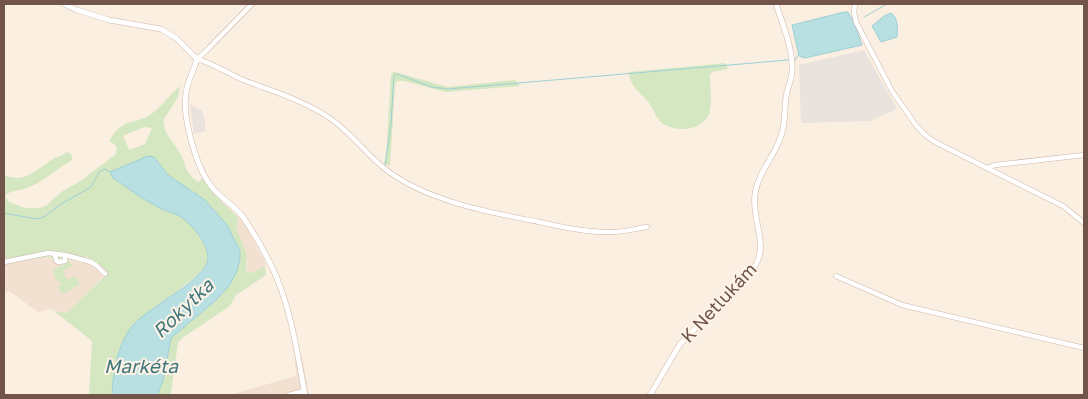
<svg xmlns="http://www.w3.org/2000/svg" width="1088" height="399" viewBox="0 0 1088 399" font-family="'Golos Text',sans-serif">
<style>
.residential{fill:#f2e0d1}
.industrial{fill:#eae2dd}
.green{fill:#d4e7c1;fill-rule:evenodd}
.water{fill:#b8e0e3;stroke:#9ed0d4}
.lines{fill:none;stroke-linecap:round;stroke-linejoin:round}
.stream{stroke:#9ed0d4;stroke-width:1}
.minor-casing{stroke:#cdb8ac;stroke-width:5.5}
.tertiary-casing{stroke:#cdb8ac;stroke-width:6}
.minor{stroke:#fff;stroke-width:4.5}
.tertiary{stroke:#fff;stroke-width:5}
.labels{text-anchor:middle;stroke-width:4;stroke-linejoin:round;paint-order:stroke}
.street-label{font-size:18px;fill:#71544a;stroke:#fef3e7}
.water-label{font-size:19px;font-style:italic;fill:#42777c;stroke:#fef3e7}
</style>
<rect width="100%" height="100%" fill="#fbefe2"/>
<g class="residential">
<polygon points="238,217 241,218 265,262 265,266 254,272 248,273 246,270 248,261 236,229"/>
<polygon points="47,257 85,263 92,265 103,277 67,313 49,309 38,312 9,291 4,293 4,264"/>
<polygon points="302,357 309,395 230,395 296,376 295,359"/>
</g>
<g class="industrial">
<polygon points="864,50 897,109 870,121 801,123 799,65"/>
<polygon points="190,104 202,111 205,121 205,131 194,134"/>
</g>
<g class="green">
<path d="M725 63 728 69 712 72 710 75C710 86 712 99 710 110 707 130 676 134 662 123 655 117 654 110 649 103 640 91 630 88 629 72Z"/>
<polygon points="393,72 395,72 448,87 515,80 520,86 446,92 404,81 397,81 395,85 390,166 384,163 386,157 391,75"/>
<path d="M180 86 178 97 164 119C161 131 176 145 181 155 184 160 184 165 187 170 190 175 193 179 198 182L203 178 219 199 238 217 236 229C243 242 249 255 246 271L248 273 254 272 265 266 266 275 236 295 230 306 181 339 178 343 171 393 168 395H157L171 338 215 301 240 251 227 225 193 191 178 184 168 175 154 157 113 178 152 204 184 218 192 226 205 245 208 255 207 263 200 273 168 298 152 308 112 390V395H89L92 341 54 311 67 313 108 273 99 264 86 256 85 262 47 257 4 264V175C23 184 35 171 50 161 56 157 62 155 68 152 72 154 72 156 72 160 56 169 41 184 24 189 17 191 10 190 5 196L9 202 25 208H39L46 206 61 192 79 182 116 154C118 148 116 143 109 142 122 115 137 126 154 112 163 104 171 94 180 86ZM144 127 152 128 145 144 129 150 123 136Z"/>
<polygon points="69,261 72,266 62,272 68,280 75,276 80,284 63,294 57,287 61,284 59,280 56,281 53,270"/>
</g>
<g class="water">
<polygon points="844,12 848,12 854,22 862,45 805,58 799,56 792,25"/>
<path d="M891 13C898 18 898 28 897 37L881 42 872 26 884 16Z"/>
<path d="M148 156 154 157 168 175 205 200 227 225 240 251V258L237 271 229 286 215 301 171 338 163 381 157 395H112C113 372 118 342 134 324 151 306 199 283 207 263 212 248 195 229 185 220 177 213 167 212 158 207 142 199 128 188 113 178L110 172Z"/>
</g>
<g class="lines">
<g class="stream">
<polyline points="864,17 887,4"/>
<polyline points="795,60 799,54"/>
<polyline points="385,166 391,123 394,76 397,74 432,87 448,89 788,60"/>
<polyline points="4,213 36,219 44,217 61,204 91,187 99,172 105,169 110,172"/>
</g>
<g class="minor-casing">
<g id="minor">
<polyline points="855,4 854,12 856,22 892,91 915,124 924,134 935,142 1063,206 1084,223"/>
<path d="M197 59C212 63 226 72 241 79 271 91 304 100 331 119 353 134 368 157 389 172 431 202 489 212 539 222 561 227 584 232 606 232 620 233 634 229 647 227"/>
<polyline points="197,59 206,51 252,4"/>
<polyline points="987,168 995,165 1084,155"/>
<polyline points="55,254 56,260 58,262 65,261 65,255"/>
<polyline points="4,262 48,253 65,255 91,262 96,265 105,274"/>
<polyline points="836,276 902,305 1084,348"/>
<polyline points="289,395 304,391"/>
</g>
</g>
<g class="tertiary-casing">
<g id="tertiary">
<path d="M64 4 77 10 109 20 161 29 176 38 197 59C194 70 189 78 187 88 180 112 196 167 211 186 220 198 234 205 243 217 252 230 265 253 272 267 291 307 297 352 305 395"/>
<path d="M650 395 680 344 751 272C772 246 751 223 755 194 758 173 773 158 780 139 786 124 784 111 786 97 787 88 792 80 792 71 793 48 783 25 776 4"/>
</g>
</g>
<use href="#minor" class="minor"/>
<use href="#tertiary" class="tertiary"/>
</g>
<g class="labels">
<g class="street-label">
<text transform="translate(719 303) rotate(-47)" y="6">K Netlukám</text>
</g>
<g class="water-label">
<text transform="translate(183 308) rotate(-44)" y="7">Rokytka</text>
<text x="141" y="373">Markéta</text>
</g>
</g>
<rect width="1088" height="399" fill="none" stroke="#71544a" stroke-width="10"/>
</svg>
